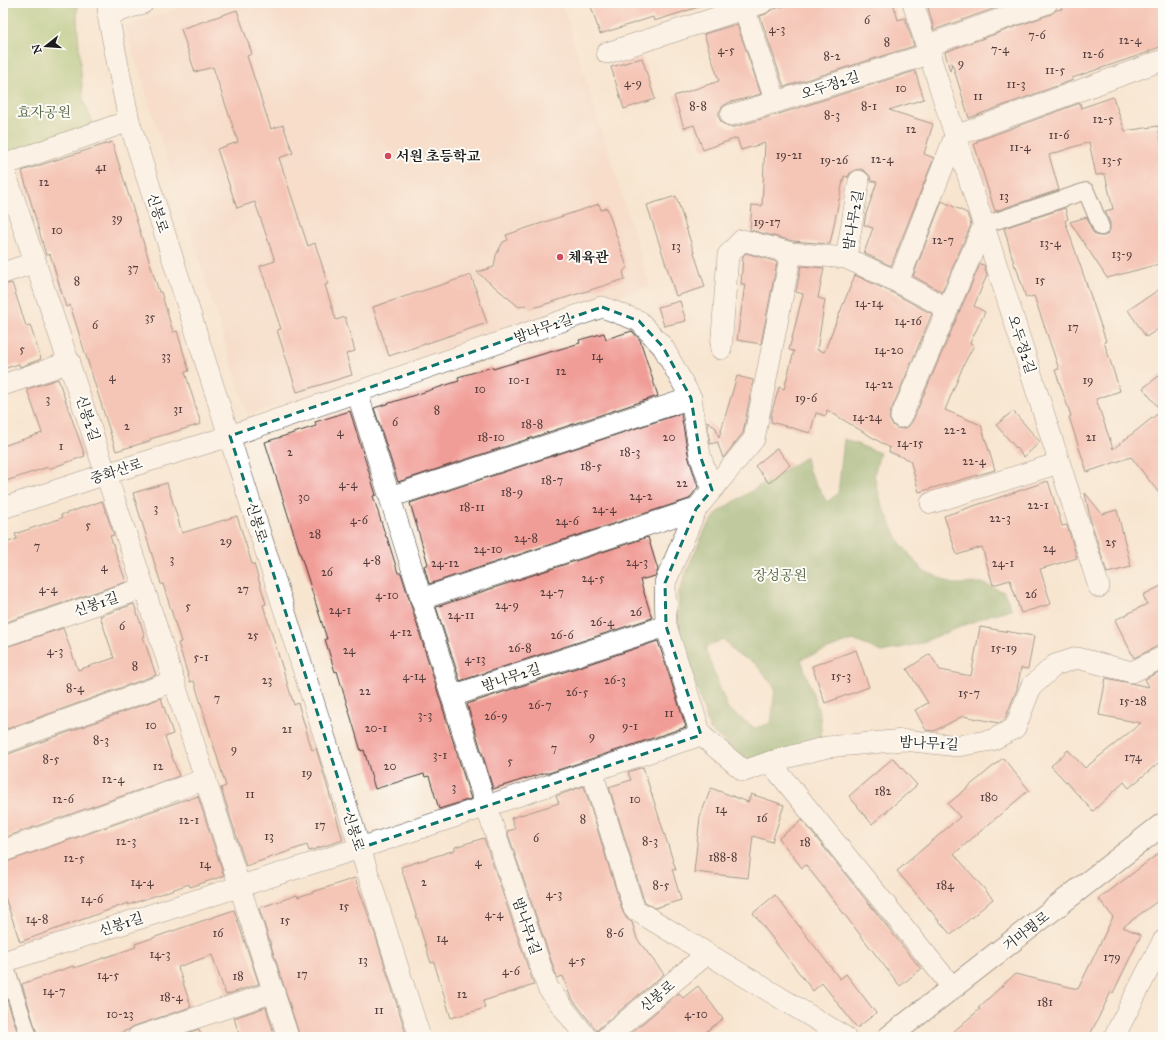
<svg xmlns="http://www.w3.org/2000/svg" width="1166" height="1040" viewBox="0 0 1166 1040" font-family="'IM FELL Great Primer','Noto Serif KR',serif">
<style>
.built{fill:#f5d2c3}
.green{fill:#99c16c;stroke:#5a6e44}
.forest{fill:#7aa760;stroke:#4b623e;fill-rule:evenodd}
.building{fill:#f19d97}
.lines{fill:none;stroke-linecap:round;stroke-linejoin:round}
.pedestrian-casing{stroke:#3d3a37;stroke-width:18}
.minor-casing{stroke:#3d3a37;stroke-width:22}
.secondary-casing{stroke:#3d3a37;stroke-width:24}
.pedestrian{stroke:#fff;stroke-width:16}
.minor{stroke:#fff;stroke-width:21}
.secondary{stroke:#fff;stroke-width:22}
.marked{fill:none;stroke:#0f766e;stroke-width:3;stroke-dasharray:8 5;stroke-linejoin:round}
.poi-dot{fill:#d1495b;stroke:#fdfcf7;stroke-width:1.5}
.labels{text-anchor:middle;stroke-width:4;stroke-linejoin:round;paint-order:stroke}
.number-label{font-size:12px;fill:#513c3b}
.street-label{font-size:14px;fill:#1c1c1c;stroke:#fdfcf7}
.park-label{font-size:14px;fill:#4e5e3c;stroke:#fdfcf7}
.poi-label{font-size:14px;font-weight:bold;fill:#1c1c1c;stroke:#fdfcf7;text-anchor:start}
</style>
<rect width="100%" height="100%" fill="#fdfcf7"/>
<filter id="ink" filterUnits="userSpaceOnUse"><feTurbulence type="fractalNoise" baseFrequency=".025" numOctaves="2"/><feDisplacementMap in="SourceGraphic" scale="8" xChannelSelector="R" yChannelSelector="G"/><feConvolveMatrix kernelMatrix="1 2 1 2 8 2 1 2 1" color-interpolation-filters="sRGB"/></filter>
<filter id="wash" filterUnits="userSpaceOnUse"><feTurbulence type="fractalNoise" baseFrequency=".012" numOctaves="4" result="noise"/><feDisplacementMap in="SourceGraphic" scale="16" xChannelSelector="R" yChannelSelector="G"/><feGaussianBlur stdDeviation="0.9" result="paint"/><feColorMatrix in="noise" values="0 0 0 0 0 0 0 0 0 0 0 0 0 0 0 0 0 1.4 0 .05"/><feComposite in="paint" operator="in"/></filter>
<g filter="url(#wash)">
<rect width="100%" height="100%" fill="#f7e5d0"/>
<polygon class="built" points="194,3 562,3 650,286 248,415 125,26"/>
<polygon class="green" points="3,3 77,3 77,19 83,100 93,123 3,167"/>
<path class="forest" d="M844 439 880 453 874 475 882 505 899 541 922 570 954 584 982 583 1004 592 1012 609 990 615 918 644 882 652 853 640 801 659 820 715 822 740 749 761 710 730 679 633 678 594 692 558 706 528 719 511 806 457 809 471 827 502 838 493ZM723 639 735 653 755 663 775 688 771 723 755 728 728 709 705 648Z"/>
<g id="blocks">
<g class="building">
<polygon points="590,3 698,3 699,7 654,21 653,17 600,34"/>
<polygon points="794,3 893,3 898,20 905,18 914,46 784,87 760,16 766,14 771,10"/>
<polygon points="927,3 1007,3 1007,4 934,30"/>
<polygon points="1073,3 1163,3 1163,46 1149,51 1149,52 1143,54 1072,78 1073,80 969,118 952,63 950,71 945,52 1051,14 1056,10 1062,9 1061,7"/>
<polygon points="237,10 252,54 247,56 271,129 283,125 293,153 279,158 308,246 315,243 328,284 325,285 336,320 345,317 355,351 346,354 352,375 297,392 277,330 281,329 260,266 275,261 255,202 237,208 217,149 238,142 213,67 195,72 181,29"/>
<polygon points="737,24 761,94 728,103 723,106 719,112 719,118 722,123 728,127 734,127 779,114 915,71 924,99 889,110 933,124 924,154 934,158 891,266 864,253 873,228 864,225 866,214 877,182 871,181 870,176 866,172 861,169 855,170 850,173 848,177 844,176 830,244 793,241 750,230 752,205 762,206 765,143 741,150 737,138 703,150 694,125 684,128 674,96 719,81 704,34"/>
<polygon points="642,58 655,99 624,109 611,67"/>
<polygon points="1113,97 1125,131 1158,126 1163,155 1163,263 1107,278 1070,222 1087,217 1092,231 1096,235 1099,236 1105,236 1109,232 1110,229 1110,223 1105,211 1113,209 1105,174 1096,175 1089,142 1049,155 1059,190 995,211 974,144 977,143 977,141 1080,103 1081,108"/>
<polygon points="112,142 159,292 161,292 173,332 177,331 189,371 185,372 201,424 150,439 150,441 116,451 70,305 66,307 50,254 46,255 22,171"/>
<polygon points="676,196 705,287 676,296 647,205"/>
<polygon points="942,201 967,213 971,225 942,292 913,276"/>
<polygon points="599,204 601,210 607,208 627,267 623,272 625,279 530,309 526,305 519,307 477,272 494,267 496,255 503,242 508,240 506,235"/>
<polygon points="1065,208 1068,219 1065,221 1106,341 1104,342 1120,391 1096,399 1113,449 1161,411 1143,388 1163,373 1163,498 1131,457 1087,472 1069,417 1071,416 1055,370 1059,369 1034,296 1026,298 1016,266 1015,267 1004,228"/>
<polygon points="746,253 777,262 761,344 737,340 745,284 741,284 743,256"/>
<polygon points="980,264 984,265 987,275 974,306 985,312 970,343 974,345 964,364 945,410 981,425 995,470 919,492 910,460 889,452 890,448 827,410 826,416 816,413 810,433 771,422 771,415 779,387 784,389 794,351 789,350 803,294 796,292 801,266 824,268 818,298 825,300 817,350 824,352 855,275 893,293 932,314 890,413 889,419 892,424 896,428 902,429 908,427 912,422"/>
<polygon points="471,275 487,323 389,356 373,307"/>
<polygon points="12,283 26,326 30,325 41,359 20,367 19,364 3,369 3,285"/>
<polygon points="1163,287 1163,326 1146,337 1128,310"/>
<polygon points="680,301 686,321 664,326 658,307"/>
<polygon points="632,331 640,340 658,396 398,482 374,408 459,381 458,377 492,367 493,369 580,343 579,340 604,333 606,339"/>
<polygon points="737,376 753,380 743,433 723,458 718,444 718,442 710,444 707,421 716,428 719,438"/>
<polygon points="58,379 85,456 48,469 48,467 3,482 3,446 42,433 27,389"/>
<polygon points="350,411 376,495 373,496 386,537 387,537 398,573 401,573 471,799 439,809 429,776 425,777 424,774 375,789 364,750 361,751 337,671 335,672 325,639 327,639 265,442 316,426 315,422"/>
<polygon points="1013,411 1040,442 1024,457 996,425"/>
<polygon points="679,414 681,414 689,459 698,487 689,499 429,584 424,566 428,564 410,503"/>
<polygon points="777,448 790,465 769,483 755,466"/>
<polygon points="1048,481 1062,526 1067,525 1077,558 1040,569 1051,604 1021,613 1010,580 993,585 982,547 957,555 944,516"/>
<polygon points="167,483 182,533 237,516 252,564 254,564 266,604 263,605 294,705 298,703 312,750 316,748 343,840 309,851 307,845 246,866 221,788 226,786 194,681 190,682 178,643 181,642 163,584 161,584 133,493"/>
<polygon points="1085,493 1102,514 1117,510 1131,567 1107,573 1090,518"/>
<polygon points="102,501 114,535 110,536 126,582 3,623 3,544 17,539 15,534 62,518 61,515"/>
<polygon points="648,537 658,570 655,576 640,580 652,618 460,681 436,607"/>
<polygon points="1163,585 1163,645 1158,646 1134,658 1115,620 1147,604 1143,595"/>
<polygon points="134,604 145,636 143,637 156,675 7,729 3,717 3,648 63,628 78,670 114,658 100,616"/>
<polygon points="980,627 1034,636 1028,669 1021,668 1017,689 1005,719 999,723 963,716 934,731 926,730 915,710 928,703 907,669 930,654 940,670 971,676"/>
<polygon points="658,641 686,727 549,773 544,773 493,789 467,704"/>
<polygon points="856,650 869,687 825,703 812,666"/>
<polygon points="1163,670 1163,759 1129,788 1124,782 1093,811 1051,766 1068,750 1085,768 1141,723 1099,715 1106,678 1149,687 1145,679"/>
<polygon points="161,698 173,734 165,737 179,776 3,838 3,756"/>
<polygon points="893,758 917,785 872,824 849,796"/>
<polygon points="1003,758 1029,790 954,854 993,899 951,935 897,871 960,817 948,804"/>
<polygon points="643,767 676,870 672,869 681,900 655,908 644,901 609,787 631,780 628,772"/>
<polygon points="584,786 623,912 627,919 632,922 637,939 664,974 599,1028 597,1031 570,996 563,976 557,978 507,831 515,829 511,818 559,803 556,796"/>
<polygon points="711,788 748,802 751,794 784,805 772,842 753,836 748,878 694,872 700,817"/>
<polygon points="198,796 224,876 190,887 189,884 128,905 128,903 20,942 3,891 3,863 187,799 187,800"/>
<polygon points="802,820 921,969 900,986 806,865 802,868 779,838"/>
<polygon points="484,838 534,985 483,1001 485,1008 451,1018 434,962 431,963 401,867 455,850 455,847"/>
<polygon points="1163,850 1163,897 1123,927 1141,935 1113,993 1111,992 1089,1037 947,1037 980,1009 978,1008 1015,974 1078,989 1113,917 1099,899"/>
<polygon points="355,878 375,934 407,1037 300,1037 259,908 297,895 298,897"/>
<polygon points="775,895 840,979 846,974 876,1013 857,1028 822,983 813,991 753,913"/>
<polygon points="234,910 259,984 226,995 212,955 178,967 191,1007 134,1026 128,1030 109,1037 38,1037 22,984 73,966 74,968 136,947 135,944"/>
<polygon points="698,986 723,1019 699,1037 626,1037 679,993 683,998"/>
<polygon points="3,990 4,990 19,1037 3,1037"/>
<polygon points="266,1007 275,1037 240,1037 234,1018"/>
<polygon points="199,1029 202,1037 176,1037"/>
</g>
</g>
</g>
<g filter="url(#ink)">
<use href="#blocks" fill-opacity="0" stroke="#3d3a37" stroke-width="1"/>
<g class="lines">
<g class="pedestrian-casing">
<g id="pedestrian">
<polyline points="984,225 1086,191 1101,227"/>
<polyline points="3,958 29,1037"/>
</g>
</g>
<g class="minor-casing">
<g id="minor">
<polyline points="109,3 108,15 129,121 420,1037"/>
<polyline points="913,3 1099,587"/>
<polyline points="744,8 776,102"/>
<polyline points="108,15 143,3"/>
<polyline points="607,53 762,3"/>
<polyline points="731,115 776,102 929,54 937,42 1047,3"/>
<polyline points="3,165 129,121"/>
<polyline points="3,166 144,588 288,1037"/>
<polyline points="846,258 859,181"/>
<polyline points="3,273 36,262"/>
<polyline points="898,282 955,136 1163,60"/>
<polyline points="721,349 728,255 742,240 791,253 846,258 898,282 948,309"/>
<polyline points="3,385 70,362"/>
<polyline points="357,392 486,806 548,988 586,1037"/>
<polyline points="901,417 984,225"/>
<polyline points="712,490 754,439 791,253"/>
<polyline points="390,497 691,398"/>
<polyline points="931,503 1059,463"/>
<polyline points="3,508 106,474 230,436 602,307 639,321 663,347 691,398 700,455 712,490 696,509 665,583 666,626 701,735"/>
<polyline points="421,599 696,509"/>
<polyline points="3,636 144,588"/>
<polyline points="452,696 666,626"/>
<polyline points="3,743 174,681"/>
<polyline points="770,762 827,747 904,740 958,746 992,740 1015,728 1031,687 1055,665 1077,658 1132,672 1163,657"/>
<polyline points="592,771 634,909 845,1037"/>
<polyline points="3,851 206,779"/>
<polyline points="3,962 360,848 701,735 744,771 770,762 953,988"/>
<polyline points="138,1037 274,992"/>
<polyline points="607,1037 707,954"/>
<polyline points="1114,1037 1163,941"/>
</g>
</g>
<g class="secondary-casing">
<polyline id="secondary" points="889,1037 1163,824"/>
</g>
<use href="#pedestrian" class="pedestrian"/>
<use href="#minor" class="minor"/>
<use href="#secondary" class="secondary"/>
</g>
</g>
<path d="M0 0H1166V1040H0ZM602 307 639 321 663 347 691 398 700 455 712 490 696 509 665 583 666 626 701 735 360 848 230 436Z" fill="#f7e5d0" fill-opacity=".55" fill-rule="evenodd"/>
<path class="marked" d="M602 307 639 321 663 347 691 398 700 455 712 490 696 509 665 583 666 626 701 735 360 848 230 436Z"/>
<g class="poi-dot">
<circle cx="388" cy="156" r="4"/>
<circle cx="560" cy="257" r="4"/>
</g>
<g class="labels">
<g class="number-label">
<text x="867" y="24">6</text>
<text x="777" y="33">4-3</text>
<text x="1037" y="39">7-6</text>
<text x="1130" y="44">12-4</text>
<text x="887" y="46">8</text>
<text x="1000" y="53">7-4</text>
<text x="726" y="54">4-5</text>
<text x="1093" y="58">12-6</text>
<text x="832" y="60">8-2</text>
<text x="961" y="67">9</text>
<text x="1055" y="74">11-5</text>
<text x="633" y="87">4-9</text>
<text x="1016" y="88">11-3</text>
<text x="901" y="92">10</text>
<text x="978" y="100">11</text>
<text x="698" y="110">8-8</text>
<text x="869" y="110">8-1</text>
<text x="832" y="119">8-3</text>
<text x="1103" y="123">12-5</text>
<text x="911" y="133">12</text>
<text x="1059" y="139">11-6</text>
<text x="1020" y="151">11-4</text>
<text x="789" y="159">19-21</text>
<text x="882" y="163">12-4</text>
<text x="834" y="164">19-26</text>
<text x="1112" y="164">13-5</text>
<text x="101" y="171">41</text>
<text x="44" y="186">12</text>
<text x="1004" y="200">13</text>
<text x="117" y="222">39</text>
<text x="767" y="226">19-17</text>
<text x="57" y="234">10</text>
<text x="943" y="244">12-7</text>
<text x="1050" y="247">13-4</text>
<text x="676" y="250">13</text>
<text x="1122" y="258">13-9</text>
<text x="133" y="272">37</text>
<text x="1040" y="284">15</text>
<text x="77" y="285">8</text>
<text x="869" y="307">14-14</text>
<text x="150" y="321">35</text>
<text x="908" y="325">14-16</text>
<text x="95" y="329">6</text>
<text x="1073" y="331">17</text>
<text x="22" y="353">5</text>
<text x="889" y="354">14-20</text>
<text x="166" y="360">33</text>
<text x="597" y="360">14</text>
<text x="561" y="375">12</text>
<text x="112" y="381">4</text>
<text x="519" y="384">10-1</text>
<text x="1088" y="384">19</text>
<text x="879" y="388">14-22</text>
<text x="480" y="393">10</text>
<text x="806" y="402">19-6</text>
<text x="48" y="403">3</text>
<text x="178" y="413">31</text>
<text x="437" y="414">8</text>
<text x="867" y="421">14-24</text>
<text x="395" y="426">6</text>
<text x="532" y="428">18-8</text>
<text x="127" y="430">2</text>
<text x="955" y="434">22-2</text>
<text x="340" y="436">4</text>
<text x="491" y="441">18-10</text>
<text x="669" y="441">20</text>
<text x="1091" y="441">21</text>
<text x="910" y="447">14-15</text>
<text x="61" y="450">1</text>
<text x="290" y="456">2</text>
<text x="630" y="456">18-3</text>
<text x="974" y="465">22-4</text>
<text x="591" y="470">18-5</text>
<text x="552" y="484">18-7</text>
<text x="682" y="487">22</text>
<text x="348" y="488">4-4</text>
<text x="512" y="496">18-9</text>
<text x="641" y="500">24-2</text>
<text x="304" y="501">30</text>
<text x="1038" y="509">22-1</text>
<text x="472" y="511">18-11</text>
<text x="156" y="512">3</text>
<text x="604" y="513">24-4</text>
<text x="1000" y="522">22-3</text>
<text x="359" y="524">4-6</text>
<text x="567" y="525">24-6</text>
<text x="88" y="529">5</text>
<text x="315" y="538">28</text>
<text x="526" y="542">24-8</text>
<text x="226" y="545">29</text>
<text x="1111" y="546">25</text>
<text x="37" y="550">7</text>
<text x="1049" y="552">24</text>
<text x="488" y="553">24-10</text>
<text x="172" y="563">3</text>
<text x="372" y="564">4-8</text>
<text x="637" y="566">24-3</text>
<text x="445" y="567">24-12</text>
<text x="1003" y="567">24-1</text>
<text x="104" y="571">4</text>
<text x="327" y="576">26</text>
<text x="593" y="582">24-5</text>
<text x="48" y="593">4-4</text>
<text x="243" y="593">27</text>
<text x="552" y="596">24-7</text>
<text x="1031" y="598">26</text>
<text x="387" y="599">4-10</text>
<text x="507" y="609">24-9</text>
<text x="188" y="610">5</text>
<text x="340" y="614">24-1</text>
<text x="636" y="616">26</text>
<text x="461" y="619">24-11</text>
<text x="602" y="626">26-4</text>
<text x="122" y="630">6</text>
<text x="401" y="636">4-12</text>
<text x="253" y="639">25</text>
<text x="562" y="639">26-6</text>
<text x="520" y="652">26-8</text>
<text x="1004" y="652">15-19</text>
<text x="349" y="654">24</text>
<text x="55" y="655">4-3</text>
<text x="201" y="661">5-1</text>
<text x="475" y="663">4-13</text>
<text x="135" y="670">8</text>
<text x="414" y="680">4-14</text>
<text x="841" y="680">15-3</text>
<text x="267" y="684">23</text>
<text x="615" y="684">26-3</text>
<text x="75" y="692">8-4</text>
<text x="365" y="695">22</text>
<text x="577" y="696">26-5</text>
<text x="969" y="697">15-7</text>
<text x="217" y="702">7</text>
<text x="1133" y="705">15-28</text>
<text x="540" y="709">26-7</text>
<text x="669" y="717">11</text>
<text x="425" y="719">3-3</text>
<text x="496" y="720">26-9</text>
<text x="151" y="729">10</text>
<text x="630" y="730">9-1</text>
<text x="376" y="732">20-1</text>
<text x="287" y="733">21</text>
<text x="592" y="740">9</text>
<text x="101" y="744">8-3</text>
<text x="554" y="752">7</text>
<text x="234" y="753">9</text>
<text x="440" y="759">3-1</text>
<text x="1133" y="761">174</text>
<text x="51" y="763">8-5</text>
<text x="510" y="765">5</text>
<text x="158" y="770">12</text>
<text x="390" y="770">20</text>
<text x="307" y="777">19</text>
<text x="113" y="783">12-4</text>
<text x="454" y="791">3</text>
<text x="883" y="795">182</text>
<text x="250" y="798">11</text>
<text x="989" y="801">180</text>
<text x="63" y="803">12-6</text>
<text x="635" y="803">10</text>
<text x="721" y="813">14</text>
<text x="762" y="822">16</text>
<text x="583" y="823">8</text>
<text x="189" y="824">12-1</text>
<text x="320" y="829">17</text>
<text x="269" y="840">13</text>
<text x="536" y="842">6</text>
<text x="126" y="845">12-3</text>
<text x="650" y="845">8-3</text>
<text x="805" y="846">18</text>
<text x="723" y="861">188-8</text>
<text x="74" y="862">12-5</text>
<text x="478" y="866">4</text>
<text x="205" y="868">14</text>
<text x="142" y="886">14-4</text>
<text x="424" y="886">2</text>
<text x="661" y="889">8-5</text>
<text x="945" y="889">184</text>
<text x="554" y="898">4-3</text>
<text x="92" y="903">14-6</text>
<text x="344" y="910">15</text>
<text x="494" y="918">4-4</text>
<text x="37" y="923">14-8</text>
<text x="285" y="924">15</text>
<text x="218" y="937">16</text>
<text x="615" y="937">8-6</text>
<text x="442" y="942">14</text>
<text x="160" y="958">14-3</text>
<text x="1112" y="961">179</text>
<text x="363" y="964">13</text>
<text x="577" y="964">4-5</text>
<text x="511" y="975">4-6</text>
<text x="302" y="978">17</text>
<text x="108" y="979">14-5</text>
<text x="238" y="980">18</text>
<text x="54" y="995">14-7</text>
<text x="462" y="998">12</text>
<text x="171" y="1001">18-4</text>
<text x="1045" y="1006">181</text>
<text x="379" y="1014">11</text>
<text x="120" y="1018">10-23</text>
<text x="696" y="1018">4-10</text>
</g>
<g class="street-label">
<text transform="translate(830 85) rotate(-18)" y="5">오두정2길</text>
<text transform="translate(158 213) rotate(72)" y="5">신봉로</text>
<text transform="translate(853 220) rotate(-80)" y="5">밤나무2길</text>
<text transform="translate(543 328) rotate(-19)" y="5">밤나무2길</text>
<text transform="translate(1022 344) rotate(72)" y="5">오두정2길</text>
<text transform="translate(88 418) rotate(72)" y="5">신봉2길</text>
<text transform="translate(116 471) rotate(-18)" y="5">중화산로</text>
<text transform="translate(257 522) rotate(73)" y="5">신봉로</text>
<text transform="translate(96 604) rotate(-19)" y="5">신봉1길</text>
<text transform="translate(511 677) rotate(-18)" y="5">밤나무2길</text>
<text transform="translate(929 743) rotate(3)" y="5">밤나무1길</text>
<text transform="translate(354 831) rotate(72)" y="5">신봉로</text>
<text transform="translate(121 924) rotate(-18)" y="5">신봉1길</text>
<text transform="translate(527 926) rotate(71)" y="5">밤나무1길</text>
<text transform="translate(1026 931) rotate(-38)" y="5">거마평로</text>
<text transform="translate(657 996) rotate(-40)" y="5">신봉로</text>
</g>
<g class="park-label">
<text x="44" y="117">효자공원</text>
<text x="780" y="580">장성공원</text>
</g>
<g class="poi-label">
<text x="396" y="161">서원 초등학교</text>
<text x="568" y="262">체육관</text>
</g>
</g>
<rect width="1166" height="1040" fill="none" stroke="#fdfcf7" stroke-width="16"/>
<g transform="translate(46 46) rotate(253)" stroke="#fdfcf7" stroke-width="3" paint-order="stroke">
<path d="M0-3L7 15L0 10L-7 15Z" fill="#1c1c1c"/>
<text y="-6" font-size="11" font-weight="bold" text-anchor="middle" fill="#1c1c1c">N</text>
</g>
</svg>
